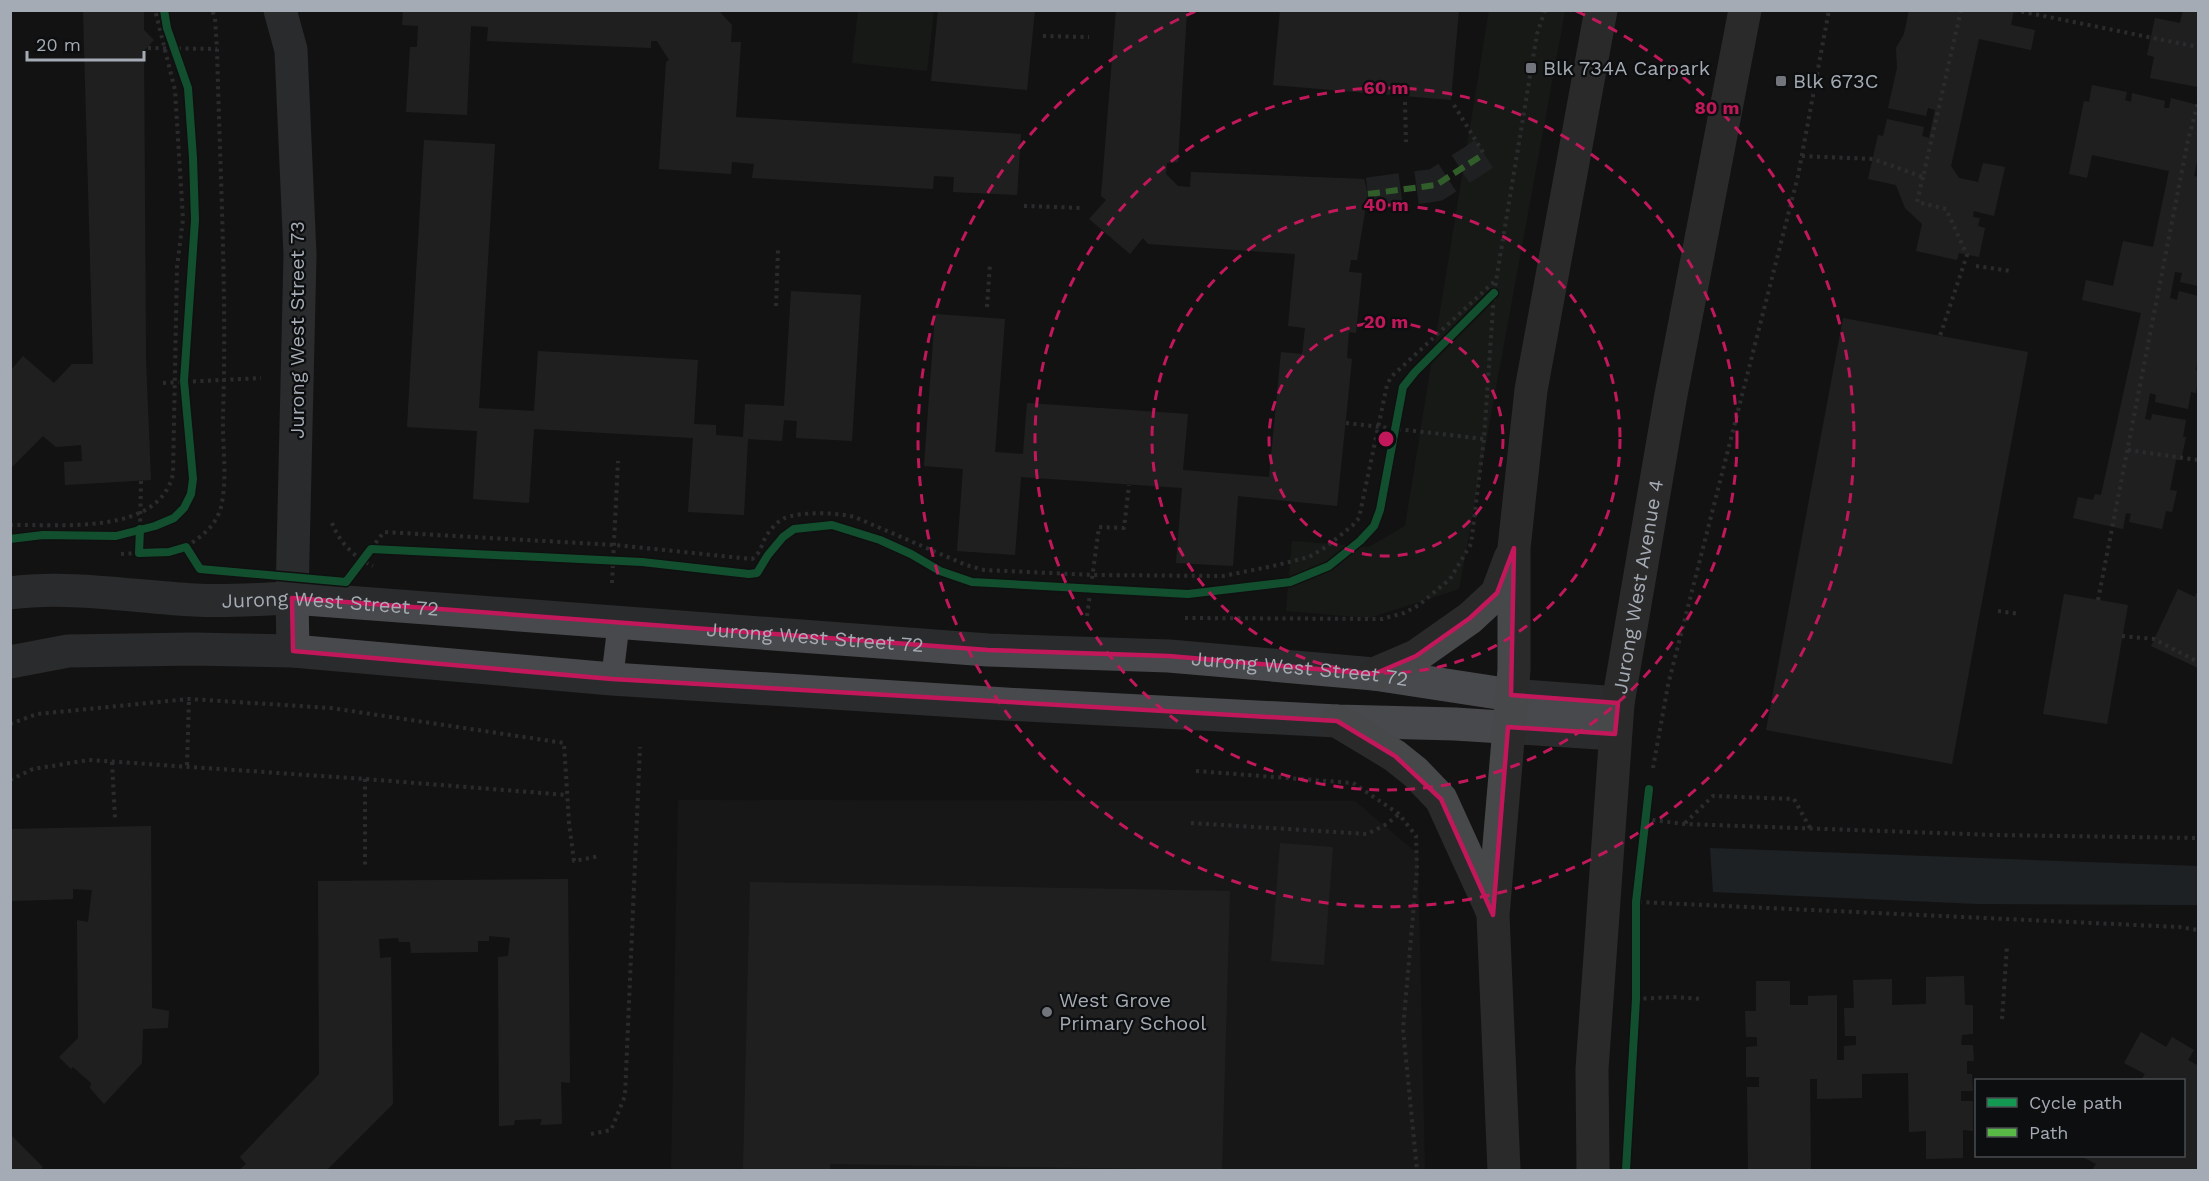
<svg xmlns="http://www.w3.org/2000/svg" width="2209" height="1181" viewBox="0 0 2209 1181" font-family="'Work Sans',sans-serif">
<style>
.built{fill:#1d1d1f}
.green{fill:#1d231d}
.water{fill:#2b3438}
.building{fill:#2f3030}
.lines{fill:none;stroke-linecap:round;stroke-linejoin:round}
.pedestrian-tunnel{stroke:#303133;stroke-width:33;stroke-dasharray:33 16;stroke-linecap:butt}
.path{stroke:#494b4e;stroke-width:4;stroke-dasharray:3 4.5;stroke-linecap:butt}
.service{stroke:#48494c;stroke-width:22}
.minor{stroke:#48494c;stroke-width:33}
.secondary{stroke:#47484a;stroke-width:33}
.quiet{stroke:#58b947;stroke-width:6;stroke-dasharray:12 6;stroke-linecap:butt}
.cycleway-casing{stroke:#0d0e0f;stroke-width:11}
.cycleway{stroke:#139951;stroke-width:8}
.marked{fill:none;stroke:#c2185b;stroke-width:4.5;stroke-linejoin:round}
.ring{fill:none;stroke:#c2185b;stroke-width:3;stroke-dasharray:10 8}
.poi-dot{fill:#72767c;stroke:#0d0e0f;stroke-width:2}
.labels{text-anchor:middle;stroke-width:4.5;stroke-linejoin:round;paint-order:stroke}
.poi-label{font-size:20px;fill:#a5abb4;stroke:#0d0e0f;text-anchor:start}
.street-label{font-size:20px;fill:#a5abb4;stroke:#0d0e0f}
.centre{fill:#c2185b;stroke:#0d0e0f;stroke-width:3}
.ring-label{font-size:18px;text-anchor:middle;font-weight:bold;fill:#c2185b;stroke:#0d0e0f;stroke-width:4.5;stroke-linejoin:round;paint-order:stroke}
</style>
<rect width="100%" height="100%" fill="#131313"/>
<polygon class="built" points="678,800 1355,801 1418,854 1425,1170 671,1170"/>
<g class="green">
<polygon points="858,11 934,11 927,71 852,63"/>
<polygon points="1489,11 1565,11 1459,589 1369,618 1286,611 1292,541 1369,547 1405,526"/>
</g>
<polygon class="water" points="1710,848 2198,866 2198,905 1978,904 1713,892"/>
<g class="building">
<polygon points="83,10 144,10 144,30 154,40 144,51 146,361 151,480 65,485 64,462 82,461 81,445 56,447 43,436 10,469 10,371 23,356 54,383 72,364 93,364"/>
<polygon points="403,10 718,10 732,25 731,42 741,42 736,117 1021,134 1017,195 953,192 954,177 934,176 933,189 752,178 754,164 732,162 731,174 659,169 666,62 669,60 657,41 651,41 651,48 487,41 488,27 471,26 467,115 406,112 410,47 417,47 418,26 402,25"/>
<polygon points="938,10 1035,10 1027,90 931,81"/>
<polygon points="1116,10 1187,10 1178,162 1167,163 1166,174 1178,186 1190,187 1191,172 1364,179 1368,194 1357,260 1351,260 1349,272 1362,273 1356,333 1349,332 1348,344 1347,358 1352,359 1337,506 1238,496 1233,566 1176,563 1182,488 1021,477 1015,555 957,551 963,469 924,466 935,314 1005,319 995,452 1023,454 1027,403 1188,414 1183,470 1269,477 1281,352 1302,354 1305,328 1288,326 1295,254 1148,244 1143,238 1130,254 1089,219 1106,200 1101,196"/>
<polygon points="1280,10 1459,10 1451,100 1273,85"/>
<polygon points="1909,10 2014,10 2011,25 2035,30 2031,50 1979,39 1951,166 1959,178 1978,182 1983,163 2005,167 1994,216 1974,211 1973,217 1980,218 1978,226 1985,228 1979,257 1959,253 1957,260 1916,251 1922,224 1905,208 1896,185 1868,179 1878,135 1883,136 1887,119 1924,127 1922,136 1929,138 1935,110 1928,108 1926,116 1888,108 1897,68 1896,48 1904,34"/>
<polygon points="2183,10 2198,10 2198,87 2150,78 2154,57 2147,55 2155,18 2180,23"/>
<polygon points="2092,85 2127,92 2125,100 2131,102 2132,93 2165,101 2164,108 2169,108 2171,98 2198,105 2198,156 2194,176 2198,177 2198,286 2180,282 2182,273 2175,272 2170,298 2177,300 2179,291 2198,296 2198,357 2196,370 2198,370 2198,377 2196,393 2191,392 2188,409 2155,402 2156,395 2150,393 2145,419 2151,420 2152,414 2186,420 2183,437 2186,437 2181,460 2176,460 2170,490 2177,491 2172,512 2166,511 2162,529 2129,522 2131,514 2126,513 2123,529 2073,518 2078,497 2093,500 2095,494 2101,495 2141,313 2082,300 2086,280 2113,286 2123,241 2153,247 2169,171 2092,155 2087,178 2069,174 2084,101 2089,102"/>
<polygon points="424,140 495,144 479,408 534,411 538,351 698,360 694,424 716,425 716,435 743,437 745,404 784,406 791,291 861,295 852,441 796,438 797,421 784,420 782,441 748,439 744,515 688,512 693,438 534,429 529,503 473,499 477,431 407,427"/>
<polygon points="1843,318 2028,352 1952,764 1766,730"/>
<polygon points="2178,589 2195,597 2196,593 2198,594 2198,668 2151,646"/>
<polygon points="2064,594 2128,605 2107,724 2043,714"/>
<polygon points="151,826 152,1008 169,1011 168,1028 143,1029 142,1063 104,1104 90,1088 91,1083 73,1067 71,1069 59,1057 78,1038 77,920 88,922 92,890 73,889 73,899 13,901 10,903 10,829"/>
<polygon points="1280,843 1333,847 1324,965 1271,961"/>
<polygon points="568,879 570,1083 561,1082 562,1124 540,1125 542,1119 515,1120 514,1125 499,1126 498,957 508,956 510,938 489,936 489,941 478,941 478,952 411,953 410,942 399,942 398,938 379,939 380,958 391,957 393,1104 327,1170 239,1170 246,1164 240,1157 319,1074 318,881"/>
<polygon points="750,882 1230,891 1222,1170 830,1164 830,1170 743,1170"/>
<polygon points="1964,976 1965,1005 1973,1005 1973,1034 1962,1035 1961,1045 1973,1045 1974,1061 1967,1061 1967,1074 1972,1074 1973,1091 1961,1091 1961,1101 1973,1101 1973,1131 1963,1130 1963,1158 1926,1159 1926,1131 1909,1132 1908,1073 1862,1074 1862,1098 1817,1099 1817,1079 1810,1079 1811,1170 1748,1170 1747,1087 1759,1087 1759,1077 1746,1077 1746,1047 1757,1046 1757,1037 1746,1037 1745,1011 1756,1011 1756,981 1790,981 1790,1005 1808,1005 1808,996 1837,995 1837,1060 1844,1060 1844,1046 1856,1045 1856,1036 1845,1036 1844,1008 1854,1008 1853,980 1892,979 1892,1005 1926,1004 1926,977"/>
<polygon points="2141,1032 2166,1047 2172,1037 2194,1050 2188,1060 2197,1065 2198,1062 2198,1130 2197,1133 2198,1134 2198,1170 2092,1170 2096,1164 2081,1156 2184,1155 2184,1080 2141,1080 2145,1074 2124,1063"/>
<polygon points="10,1134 43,1167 40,1170 10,1170"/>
</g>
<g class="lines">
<polyline class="pedestrian-tunnel" points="1368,194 1436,185 1484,154"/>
<g class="path">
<polyline points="2014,10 2198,47"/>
<polyline points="1043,36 1089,37"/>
<polyline points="148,48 217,49"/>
<polyline points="1405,102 1406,142"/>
<polyline points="1454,105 1484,154"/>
<polyline points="1802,156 1873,159 1923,177 1961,10"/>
<polyline points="1923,177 1917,202 1946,209 1967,255 1940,336"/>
<polyline points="1024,206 1083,208"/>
<polyline points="1976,266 2011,271"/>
<polyline points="776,306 778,249"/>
<polyline points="987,307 990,264"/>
<polyline points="163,383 261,378"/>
<polyline points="1346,423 1484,439"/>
<polyline points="2128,450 2198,460"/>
<path d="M332 523C339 542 355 558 373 566"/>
<path d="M10 525C60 524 159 536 173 474L177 267 183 219 175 90 155 10"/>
<polyline points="140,529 141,481"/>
<path d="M186 547C202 536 216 526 221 507 228 478 222 446 223 416 227 294 220 171 217 49L215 18 212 10"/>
<path d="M371 549 384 532 615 545 752 559C762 553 762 540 769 532 773 527 778 521 783 519 798 511 841 512 857 518L966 565 984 570 1094 575 1223 576 1273 566 1309 557 1326 547 1353 525 1359 518 1387 385 1391 377 1496 280"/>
<polyline points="121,554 139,553"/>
<polyline points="612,583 618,461"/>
<polyline points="2098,600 2188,140 2198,103"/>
<polyline points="1998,611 2020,614"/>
<polyline points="1087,616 1099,527 1124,528 1129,485"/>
<polyline points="1185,618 1382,619 1404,613 1419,605 1450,579 1471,544 1484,439 1494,293 1537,34 1545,10"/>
<polyline points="2122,636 2154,639 2198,662"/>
<polyline points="10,724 37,714 189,699 331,708 564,743 569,823 574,861 600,856"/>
<polyline points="112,762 115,818"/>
<polyline points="187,765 189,699"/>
<polyline points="1653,768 1668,685 1798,176 1829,10"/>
<polyline points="1196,771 1353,783 1399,814 1416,836 1417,870 1403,1029 1417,1170"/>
<polyline points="365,779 365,868"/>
<polyline points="10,780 33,769 89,760 365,779 567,795"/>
<polyline points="1645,819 1684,824 1995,835 2198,838"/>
<polyline points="1191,823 1367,834 1387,824 1399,814"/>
<polyline points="1685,823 1713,796 1794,799 1810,828"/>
<polyline points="1639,902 2179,927 2198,930"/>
<polyline points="1636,999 1673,997 1703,999"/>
<polyline points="2002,1019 2007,946"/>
<polyline points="591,1134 611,1130 625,1096 640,747"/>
</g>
<polyline class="service" points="612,679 619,621"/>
<g class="minor">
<polyline points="280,10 291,50 300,255 292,598 293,651"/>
<path id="s1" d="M10 593C71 585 134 597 195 600 227 602 260 599 292 598L988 650 1169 656 1374 674 1511 695 1618 703"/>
<polyline points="10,662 68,651 193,649 293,651 612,679 1005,704 1337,721 1455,724 1615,734"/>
</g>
<g class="secondary">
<polyline points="1374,674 1416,656 1470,618 1497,593 1510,558"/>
<polyline points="1337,721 1395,756 1415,772 1441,799 1492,911"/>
<polyline points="1504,1170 1493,915 1514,670 1514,548 1531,390 1601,10"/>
<path id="s2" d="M1593 1170 1592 1069 1618 703 1670 400 1745 10"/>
</g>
<polyline class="quiet" points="1368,194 1436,185 1484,154"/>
<g class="cycleway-casing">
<g id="cycleway">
<polyline points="140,529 139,553 169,552 186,547 200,569 346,582 371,549 642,562 749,574 757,573 768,555 783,537 794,529 832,525 880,540 911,554 940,571 972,582 1188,594 1290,582 1329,566 1360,541 1374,526 1380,510 1403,387 1415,372 1494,293"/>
<polyline points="10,539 43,535 116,536 155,526 174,518 184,508 191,494 193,479 184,381 195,220 193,158 188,88 167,28 164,10"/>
<polyline points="1626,1170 1636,999 1636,902 1649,789"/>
</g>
</g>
<use href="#cycleway" class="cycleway"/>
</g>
<path d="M0 0H2209V1181H0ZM1514 548 1511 695 1618 703 1615 734 1508 727 1493 915 1441 799 1395 756 1337 721 612 679 293 651 292 598 988 650 1169 656 1374 674 1416 656 1470 618 1497 593Z" fill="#131313" fill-opacity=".55" fill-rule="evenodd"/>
<path class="marked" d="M1514 548 1511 695 1618 703 1615 734 1508 727 1493 915 1441 799 1395 756 1337 721 612 679 293 651 292 598 988 650 1169 656 1374 674 1416 656 1470 618 1497 593Z"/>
<g class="ring">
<circle cx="1386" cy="439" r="117"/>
<circle cx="1386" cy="439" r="234"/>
<circle cx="1386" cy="439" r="351"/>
<path d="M1576 11A468 468 0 1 1 1196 11"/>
</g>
<g class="poi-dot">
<rect x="1525" y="62" width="12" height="12" rx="3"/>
<rect x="1775" y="75" width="12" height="12" rx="3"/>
<circle cx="1047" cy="1012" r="6"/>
</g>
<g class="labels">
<g class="poi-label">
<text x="1543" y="75">Blk 734A Carpark</text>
<text x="1793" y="88">Blk 673C</text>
<text x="1059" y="1007">West Grove<tspan x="1059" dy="23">Primary School</tspan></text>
</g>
<g class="street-label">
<text transform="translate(297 330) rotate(-90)" y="7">Jurong West Street 73</text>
<text dy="7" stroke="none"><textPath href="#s2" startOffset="586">Jurong West Avenue 4</textPath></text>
<text dy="7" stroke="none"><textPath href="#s1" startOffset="321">Jurong West Street 72</textPath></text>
<text dy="7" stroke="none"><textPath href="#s1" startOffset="807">Jurong West Street 72</textPath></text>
<text dy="7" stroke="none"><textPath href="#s1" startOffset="1293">Jurong West Street 72</textPath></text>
</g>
</g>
<circle cx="1386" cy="439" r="9" class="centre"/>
<g class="ring-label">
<text x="1386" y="94">60 m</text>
<text x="1717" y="114">80 m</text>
<text x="1386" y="211">40 m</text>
<text x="1386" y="328">20 m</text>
</g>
<rect width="2209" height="1181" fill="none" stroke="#a5abb4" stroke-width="24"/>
<rect x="1975" y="1079" width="210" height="78" fill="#0d0e0f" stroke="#4a4d51" stroke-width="1.5"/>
<rect x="1987" y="1098" width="30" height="9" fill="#139951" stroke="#4a4d51" stroke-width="1.5"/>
<text x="2029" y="1109" font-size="18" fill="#a5abb4">Cycle path</text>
<rect x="1987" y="1128" width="30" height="9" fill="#58b947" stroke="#4a4d51" stroke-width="1.5"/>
<text x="2029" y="1139" font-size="18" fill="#a5abb4">Path</text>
<path d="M27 51v9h117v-9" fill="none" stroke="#a5abb4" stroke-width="3"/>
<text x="36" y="51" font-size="18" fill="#a5abb4" stroke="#0d0e0f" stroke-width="4.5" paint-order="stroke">20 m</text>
</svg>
